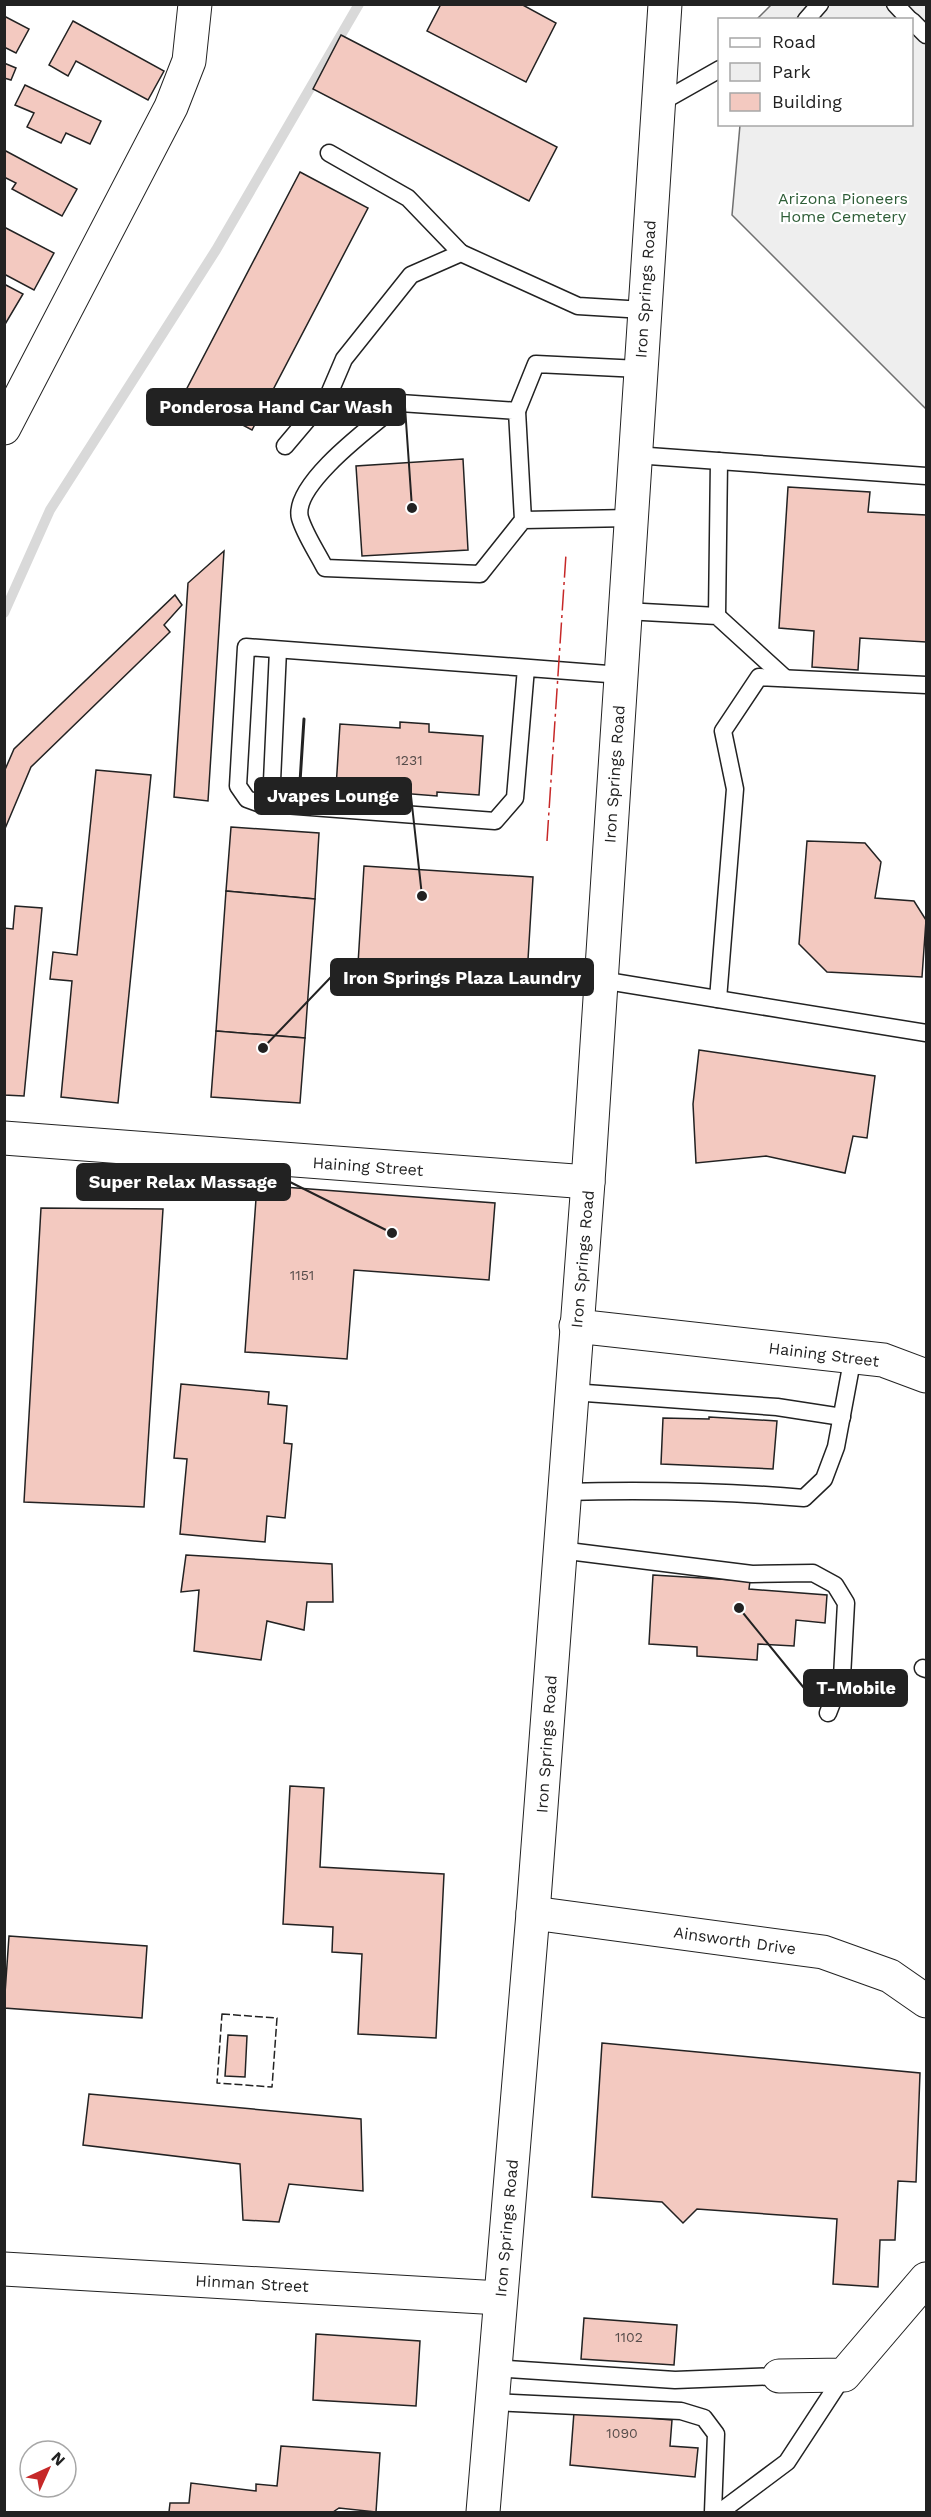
<svg xmlns="http://www.w3.org/2000/svg" width="931" height="2517" viewBox="0 0 931 2517" font-family="'Work Sans',sans-serif">
<style>
.green{fill:#eee;stroke:#6f6f6f;stroke-width:1.5}
.lines{fill:none;stroke-linecap:round;stroke-linejoin:round}
.stream{stroke:#d9d9d9;stroke-width:10}
.building{fill:#f3c9c0;stroke:#222;stroke-width:1.5}
.lane-casing{stroke:#222;stroke-width:19}
.street-casing{stroke:#222;stroke-width:35}
.primary-casing{stroke:#222;stroke-width:35}
.lane{stroke:#fff;stroke-width:16}
.street{stroke:#fff;stroke-width:33}
.primary{stroke:#fff;stroke-width:33}
.fence{stroke:#222;stroke-width:1.5;stroke-dasharray:8 3;stroke-linecap:butt}
.wall{stroke:#222;stroke-width:3}
.power{stroke:#c62828;stroke-width:1.5;stroke-dasharray:21 4.5 3 4.5;stroke-linecap:butt}
.labels{text-anchor:middle;stroke-width:4.5;stroke-linejoin:round;paint-order:stroke}
.number-label{font-size:14px;fill:#564c4a}
.park-label{font-size:16px;fill:#2f5e38;stroke:#fff}
.street-label{font-size:16px;fill:#222;stroke:#fff}
.leader{fill:none;stroke:#222;stroke-width:2}
.callout-dot{fill:#222;stroke:#fff;stroke-width:2}
.callout{fill:#222;stroke:#222;stroke-width:2}
.callout-label{font-size:18px;text-anchor:middle;font-weight:bold;fill:#fff}
</style>
<rect width="100%" height="100%" fill="#fff"/>
<polygon class="green" points="771,5 926,5 926,409 732,215 740,125 912,124 912,20 757,19"/>
<g class="lines">
<polyline class="stream" points="4,613 50,510 216,250 359,4"/>
</g>
<g class="building">
<polygon points="441,4 521,4 556,23 526,82 427,31"/>
<polygon points="4,16 29,29 16,53 4,47"/>
<polygon points="73,21 164,71 148,100 76,61 68,76 49,65"/>
<polygon points="341,35 557,147 529,201 313,89"/>
<polygon points="4,63 16,68 11,80 4,78"/>
<polygon points="25,85 101,121 90,144 66,133 61,143 27,127 34,113 15,105"/>
<polygon points="4,150 77,189 62,216 12,189 16,183 4,177"/>
<polygon points="300,172 368,208 252,430 184,394"/>
<polygon points="4,227 54,253 34,290 4,274"/>
<polygon points="4,284 23,294 4,326"/>
<polygon points="463,459 468,550 362,556 356,466"/>
<polygon points="788,487 870,492 868,512 926,515 926,642 860,638 858,670 812,667 814,631 779,628"/>
<polygon points="224,551 208,801 174,797 188,583"/>
<polygon points="175,595 182,605 164,625 170,632 31,767 4,831 4,772 14,749"/>
<polygon points="400,722 429,724 429,732 483,736 479,795 437,792 437,796 336,788 340,724 400,728"/>
<polygon points="96,770 151,775 118,1103 61,1097 72,981 50,979 53,952 77,955"/>
<polygon points="231,827 319,833 315,899 226,891"/>
<polygon points="807,841 865,843 881,862 875,898 914,901 926,920 922,977 827,972 799,944"/>
<polygon points="364,866 533,877 527,976 358,964"/>
<polygon points="226,891 315,899 305,1038 216,1031"/>
<polygon points="15,906 42,908 24,1096 4,1095 4,928 13,929"/>
<polygon points="216,1031 305,1038 300,1103 211,1097"/>
<polygon points="699,1050 875,1076 867,1138 853,1136 845,1173 766,1156 696,1163 693,1104"/>
<polygon points="257,1185 495,1203 489,1280 354,1270 347,1359 245,1352"/>
<polygon points="41,1208 163,1209 144,1507 24,1502"/>
<polygon points="181,1384 269,1392 268,1404 287,1406 284,1443 292,1444 285,1518 267,1516 265,1542 180,1534 187,1459 174,1458"/>
<polygon points="709,1417 777,1421 773,1469 661,1464 663,1418 709,1419"/>
<polygon points="186,1555 332,1564 333,1602 307,1602 304,1630 267,1621 261,1660 194,1651 199,1590 181,1592"/>
<polygon points="653,1575 750,1581 749,1589 827,1595 825,1623 796,1620 794,1646 758,1644 757,1660 697,1656 697,1647 649,1644"/>
<polygon points="290,1786 324,1788 320,1867 444,1874 436,2038 358,2034 362,1954 332,1952 333,1927 283,1924"/>
<polygon points="9,1936 147,1946 142,2018 4,2008"/>
<polygon points="228,2035 247,2036 245,2077 225,2076"/>
<polygon points="602,2043 920,2073 916,2182 898,2181 895,2240 880,2240 878,2287 833,2284 837,2219 697,2209 683,2223 662,2202 592,2197"/>
<polygon points="89,2094 361,2119 363,2191 289,2184 279,2222 243,2220 240,2164 83,2145"/>
<polygon points="584,2318 677,2325 674,2365 581,2359"/>
<polygon points="316,2334 420,2341 416,2406 313,2400"/>
<polygon points="574,2412 672,2420 670,2446 698,2448 695,2477 570,2465"/>
<polygon points="281,2446 380,2453 376,2512 339,2508 333,2512 169,2512 170,2503 189,2503 191,2483 256,2491 256,2484 277,2486"/>
</g>
<g class="lines">
<g class="lane-casing">
<g id="lane">
<polyline points="895,4 910,20"/>
<polyline points="806,20 820,4"/>
<polyline points="912,21 926,35"/>
<polyline points="658,104 720,69"/>
<polyline points="329,153 408,198 461,253"/>
<polyline points="517,411 536,364 640,369"/>
<polyline points="285,446 329,394 344,359 411,275 461,253 578,306 644,310"/>
<polyline points="635,455 926,476"/>
<path d="M523 520 480 574 325 568C317 552 305 535 300 518 291 484 376 423 400 403L517 411 523 520 631 518"/>
<polyline points="625,611 717,616 785,678"/>
<polyline points="717,616 719,461"/>
<polyline points="526,668 515,798 495,821 258,803 247,799 238,786 246,647 503,666 621,675"/>
<polyline points="271,803 278,650"/>
<polyline points="601,980 926,1033"/>
<polyline points="718,999 735,789 723,731 759,677 926,685"/>
<polyline points="572,1392 777,1407 842,1417"/>
<path d="M564 1492C644 1490 724 1491 804 1498L824 1479 836 1447 853 1356"/>
<polyline points="560,1550 752,1574 813,1573 835,1585 846,1603 842,1677 828,1713"/>
<polyline points="923,1668 926,1669"/>
<polyline points="494,2368 675,2380 779,2376"/>
<polyline points="492,2402 681,2411 704,2418 716,2434 713,2512"/>
<polyline points="720,2512 787,2462 844,2375"/>
</g>
</g>
<g class="street-casing">
<g id="street">
<polyline points="4,428 171,107 189,61 195,4"/>
<polyline points="4,1138 588,1182"/>
<polyline points="576,1326 883,1360 926,1376"/>
<polyline points="533,1913 823,1952 890,1976 926,2001"/>
<polyline points="4,2269 500,2298"/>
<polyline points="779,2376 844,2375 926,2279"/>
</g>
</g>
<g class="primary-casing">
<polyline id="primary" points="483,2512 533,1913 588,1182 665,4"/>
</g>
<use href="#lane" class="lane"/>
<use href="#street" class="street"/>
<use href="#primary" class="primary"/>
<polygon class="fence" points="222,2014 277,2018 272,2087 217,2083"/>
<polyline class="wall" points="304,719 300,782 336,784"/>
<polyline class="power" points="547,841 566,554"/>
</g>
<g class="labels">
<g class="number-label">
<text x="409" y="765">1231</text>
<text x="302" y="1280">1151</text>
<text x="629" y="2342">1102</text>
<text x="622" y="2438">1090</text>
</g>
<g class="park-label">
<text x="843" y="204">Arizona Pioneers<tspan x="843" dy="18">Home Cemetery</tspan></text>
</g>
<g class="street-label">
<text transform="translate(645 289) rotate(-86)" y="6">Iron Springs Road</text>
<text transform="translate(614 774) rotate(-86)" y="6">Iron Springs Road</text>
<text transform="translate(368 1166) rotate(4)" y="6">Haining Street</text>
<text transform="translate(582 1259) rotate(-85)" y="6">Iron Springs Road</text>
<text transform="translate(824 1354) rotate(7)" y="6">Haining Street</text>
<text transform="translate(546 1744) rotate(-86)" y="6">Iron Springs Road</text>
<text transform="translate(735 1940) rotate(8)" y="6">Ainsworth Drive</text>
<text transform="translate(506 2228) rotate(-85)" y="6">Iron Springs Road</text>
<text transform="translate(252 2283) rotate(3)" y="6">Hinman Street</text>
</g>
</g>
<path class="leader" d="M412 508L405 407M422 896L411 796M263 1048L331 977M392 1233L290 1182M739 1608L804 1688"/>
<g class="callout-dot">
<circle cx="412" cy="508" r="6"/>
<circle cx="422" cy="896" r="6"/>
<circle cx="263" cy="1048" r="6"/>
<circle cx="392" cy="1233" r="6"/>
<circle cx="739" cy="1608" r="6"/>
</g>
<g class="callout">
<rect x="147" y="389" width="258" height="36" rx="6"/>
<rect x="255" y="778" width="156" height="36" rx="6"/>
<rect x="331" y="959" width="262" height="36" rx="6"/>
<rect x="77" y="1164" width="213" height="36" rx="6"/>
<rect x="804" y="1670" width="103" height="36" rx="6"/>
</g>
<g class="callout-label">
<text x="276" y="413">Ponderosa Hand Car Wash</text>
<text x="333" y="802">Jvapes Lounge</text>
<text x="462" y="984">Iron Springs Plaza Laundry</text>
<text x="183" y="1188">Super Relax Massage</text>
<text x="856" y="1694">T-Mobile</text>
</g>
<rect width="931" height="2517" fill="none" stroke="#222222" stroke-width="12"/>
<rect x="718" y="18" width="195" height="108" fill="#ffffff" stroke="#a7a7a7" stroke-width="1.5"/>
<rect x="730" y="38" width="30" height="9" fill="#ffffff" stroke="#a7a7a7" stroke-width="1.5"/>
<text x="772" y="48" font-size="18" fill="#222222">Road</text>
<rect x="730" y="63" width="30" height="18" fill="#eeeeee" stroke="#a7a7a7" stroke-width="1.5"/>
<text x="772" y="78" font-size="18" fill="#222222">Park</text>
<rect x="730" y="93" width="30" height="18" fill="#f3c9c0" stroke="#a7a7a7" stroke-width="1.5"/>
<text x="772" y="108" font-size="18" fill="#222222">Building</text>
<g transform="translate(48 2469) rotate(45)"><circle r="28" fill="#ffffff" stroke="#a7a7a7" stroke-width="1.5"/>
<path d="M0-4.5L10 22L0 15L-10 22Z" fill="#c62828"/>
<text y="-9" font-size="16" font-weight="bold" text-anchor="middle" fill="#222222">N</text>
</g>
</svg>
